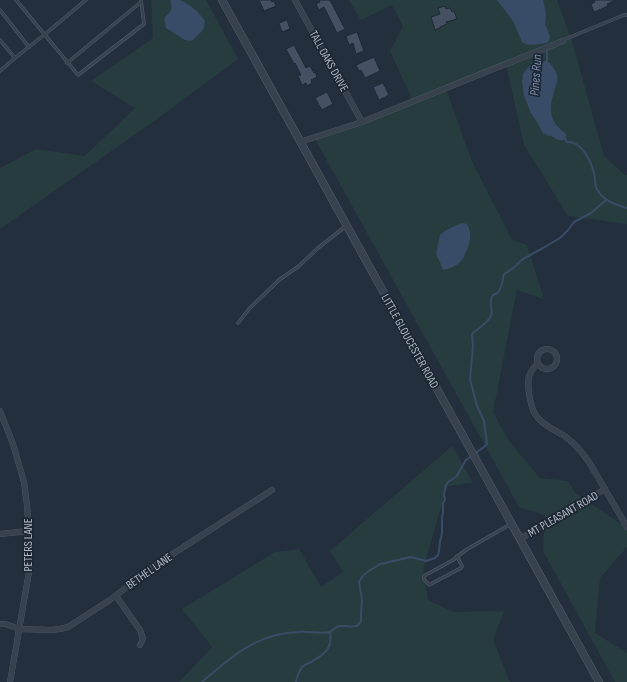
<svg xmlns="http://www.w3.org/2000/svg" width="627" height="682" viewBox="0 0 627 682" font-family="'Sofia Sans Condensed',sans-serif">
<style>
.green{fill:#263c3f}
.water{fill:#394c67}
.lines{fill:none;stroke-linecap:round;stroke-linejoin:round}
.stream{stroke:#394c67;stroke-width:2}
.building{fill:#455162;stroke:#1f2835}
.service-casing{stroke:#565f6c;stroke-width:3.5}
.minor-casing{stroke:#565f6c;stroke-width:6}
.tertiary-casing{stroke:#565f6c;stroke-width:8}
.service{stroke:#38414e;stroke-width:2.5}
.minor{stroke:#38414e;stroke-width:5.5}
.tertiary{stroke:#38414e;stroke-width:7}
.labels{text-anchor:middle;stroke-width:3.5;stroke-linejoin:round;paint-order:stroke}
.street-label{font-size:12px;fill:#b4bcc9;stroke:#1d2633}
.water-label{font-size:13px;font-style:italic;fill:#7c92b1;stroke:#1d2633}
</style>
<rect width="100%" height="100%" fill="#242f3e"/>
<g class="green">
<polygon points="151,0 206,0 238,59 150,124 0,229 0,168 36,149 85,156 135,108 91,81 153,38"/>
<polygon points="349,0 557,0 572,41 604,156 625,175 627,175 627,224 568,216 524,145 507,69 504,63 446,89 471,159 512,240 527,245 544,299 517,290 493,412 509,441 540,478 568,481 576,494 627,528 627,547 600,578 595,633 627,653 627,682 615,682 543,551 545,515 519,507 315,139 413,101 390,51 403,26 392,5 361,20"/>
<polygon points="452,446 473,483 447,486 423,570 428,600 454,612 504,611 493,640 510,682 179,682 212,647 182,609 275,552 299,549 321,587 343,572 330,551"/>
</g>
<g class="water">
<path d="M170 0C173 0 177 0 180 0 190 4 199 12 205 21L204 27 202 31 193 40 190 41 185 40 166 28C166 25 164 21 165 18 166 14 167 16 169 13 173 10 171 4 170 0Z"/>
<path d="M497 0H543L546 14 545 24 548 31 550 37 549 41 547 43C539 44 529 47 522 42L513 21Z"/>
<path d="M546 61 550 63C552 66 555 70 557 74 559 81 555 86 554 92 548 111 550 122 566 134V137L564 140H558L551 136 546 135 543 133 537 122 531 113 524 96 522 82 523 74 527 69 531 65Z"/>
<path d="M462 223 467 224C473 234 470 244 465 254 464 257 462 260 460 262 457 266 448 269 443 270L440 262 436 254 440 235 446 230Z"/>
</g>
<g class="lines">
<g class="stream">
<polyline points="547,48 547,64"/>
<path d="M564 137 567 142C570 142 573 142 576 144 585 150 591 162 594 173 596 179 594 186 598 191 604 201 616 205 627 208"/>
<path d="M202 682C231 657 257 633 298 632 307 631 322 634 329 632 333 631 335 627 339 626 348 625 357 630 361 621V612L362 600 359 582 362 577 366 573 380 564 411 557 426 561 435 558 438 555 439 551 440 541 442 534V517L443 513V503L445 500 444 494 446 485 448 482 456 477 466 460 484 447 487 444 484 421 477 406 470 379 473 346 472 334C478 328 487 324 491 316 494 309 487 303 493 295 502 293 502 282 504 274L512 269 523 259 543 248 560 238 568 230 574 222 591 213 606 200"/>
<path d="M296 682C297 677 299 671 302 667 305 664 308 664 311 662 324 655 333 648 330 632"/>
</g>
</g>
<g class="building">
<polygon points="259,0 271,0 272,2 274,1 276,6 264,11"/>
<polygon points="319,0 330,0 345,29 337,33 324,7 319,10 316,4 320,2"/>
<polygon points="594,0 616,0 607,4 608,6 594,12 591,4 595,2"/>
<polygon points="445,6 446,9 450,8 452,12 454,11 457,19 446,22 447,24 440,27 440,28 435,30 431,17 440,14 438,8"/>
<polygon points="287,20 290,29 282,32 279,23"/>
<polygon points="357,32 364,51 356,54 353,43 349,45 346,36"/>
<polygon points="294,45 306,68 310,66 314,73 315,72 317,77 311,80 312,83 307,86 306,83 302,85 298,76 301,75 295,63 294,64 286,49"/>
<polygon points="374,57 380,71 365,78 361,70 359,71 356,65"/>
<polygon points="383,83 389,95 379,100 373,87"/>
<polygon points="327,92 333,104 322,110 315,98"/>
</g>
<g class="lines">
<g class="service-casing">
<g id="service">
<polyline points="16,0 78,75 144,24 141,0"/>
<polyline points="0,10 29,47"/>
<polyline points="0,40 15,58"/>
<polyline points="563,40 624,15 627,15"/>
<polyline points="67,63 141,2"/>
<polyline points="0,71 15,58 44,35 86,0"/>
<polyline points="238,323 249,309 279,280 299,266 318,248 346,226"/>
<polyline points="457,556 462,566 461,568 429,585 424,579 424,576 453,560 466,550 511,524"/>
</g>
</g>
<g class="minor-casing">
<g id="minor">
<polyline points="295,0 362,122"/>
<polyline points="300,142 362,122 563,41"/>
<circle cx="547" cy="359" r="10"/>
<path d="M538 363C534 367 531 371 529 376 527 386 530 410 538 418 545 426 554 430 563 435 574 442 582 452 589 462L627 527"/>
<polyline points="0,411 13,444 24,482 27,505 30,548 29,572 10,682"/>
<polyline points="0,534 29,531"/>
<polyline points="520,539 605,489"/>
<polyline points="116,596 140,630 143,639 140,645"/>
<polyline points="0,624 5,624 20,629 51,630 60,629 68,627 110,600 154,566 272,490"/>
</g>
</g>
<g class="tertiary-casing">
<polyline id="tertiary" points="222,0 599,682"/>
</g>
<use href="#service" class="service"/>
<use href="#minor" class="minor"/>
<use href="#tertiary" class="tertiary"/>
</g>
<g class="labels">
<g class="street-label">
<text transform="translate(329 61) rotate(61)" y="4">TALL OAKS DRIVE</text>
<text transform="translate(410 341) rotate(61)" y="4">LITTLE GLOUCESTER ROAD</text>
<text transform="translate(563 514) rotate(-30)" y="4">MT PLEASANT ROAD</text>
<text transform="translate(28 545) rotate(-90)" y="4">PETERS LANE</text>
<text transform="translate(149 571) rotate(-35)" y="4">BETHEL LANE</text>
</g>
<g class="water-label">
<text transform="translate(535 75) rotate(-86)" y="5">Pines Run</text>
</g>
</g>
</svg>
